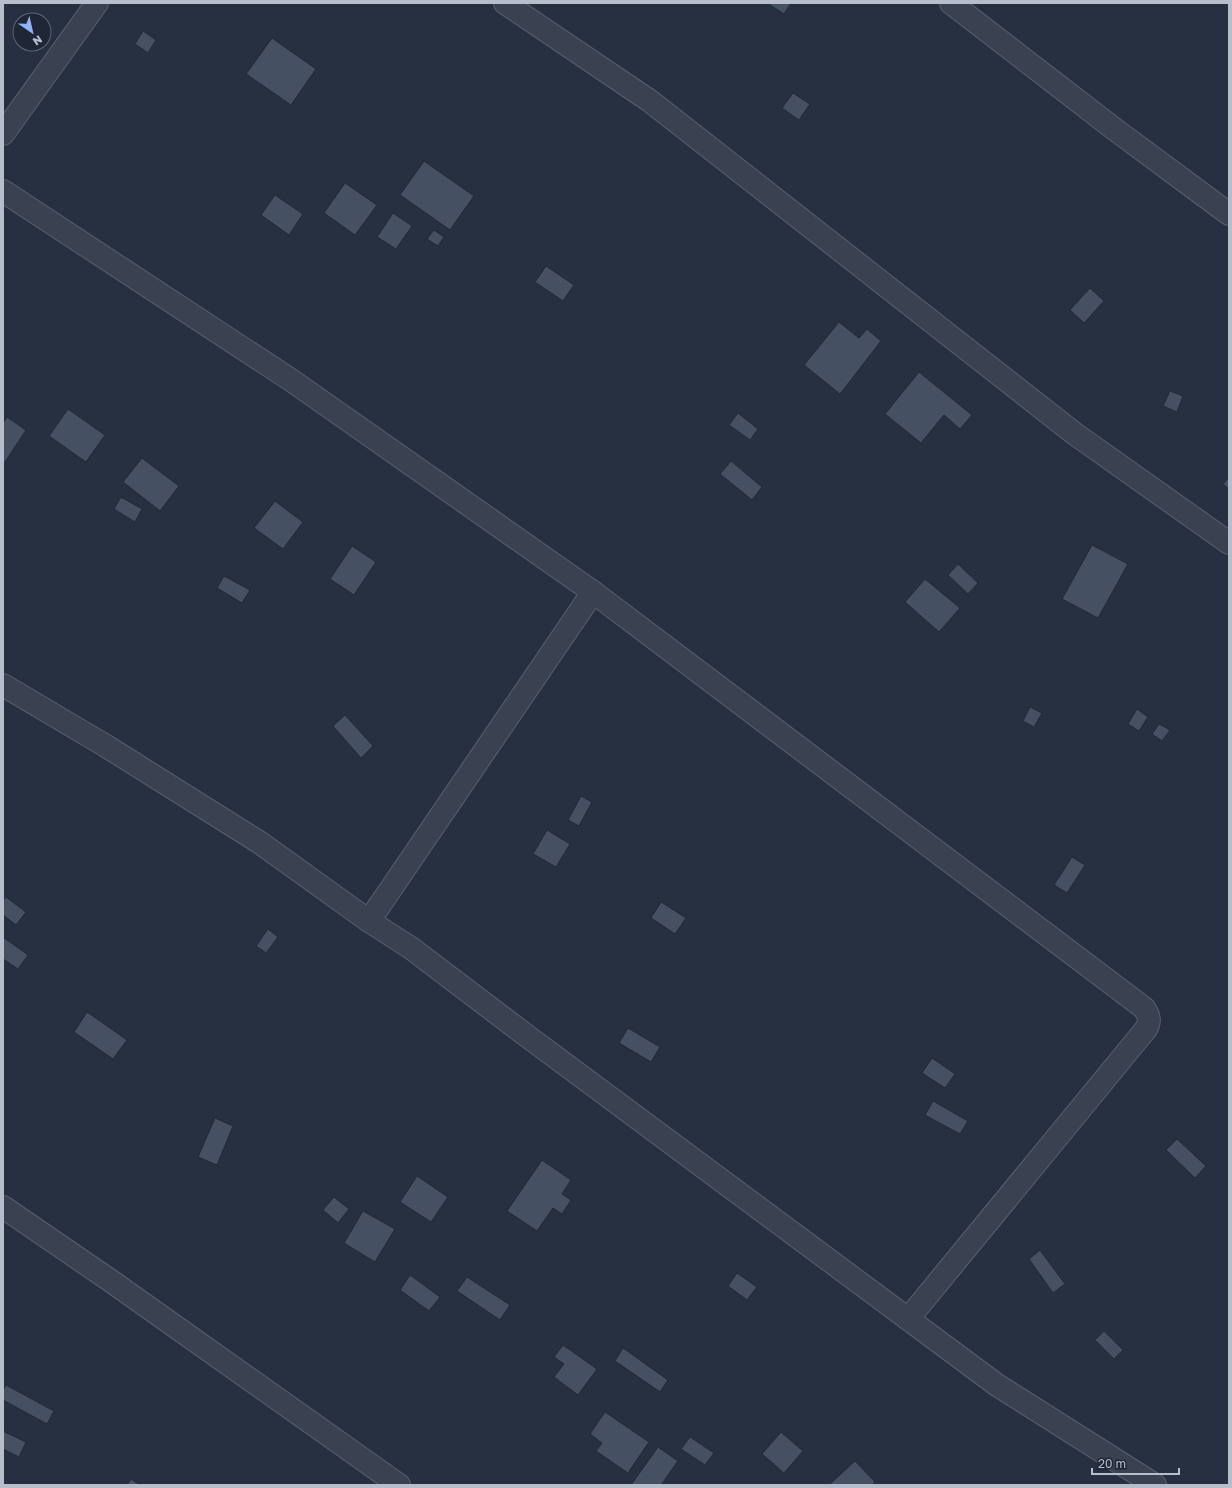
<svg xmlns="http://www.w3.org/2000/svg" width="1232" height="1488" viewBox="0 0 1232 1488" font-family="'Golos Text',sans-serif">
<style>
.building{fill:#455063;stroke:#212938}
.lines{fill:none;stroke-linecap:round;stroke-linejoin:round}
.minor-casing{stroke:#58606e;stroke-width:24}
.minor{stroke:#3a4251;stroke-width:22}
</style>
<rect width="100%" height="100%" fill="#263041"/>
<g class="building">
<polygon points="767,3 791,3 784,14"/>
<polygon points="143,31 156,40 148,53 135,44"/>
<polygon points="272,38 316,69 291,105 246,74"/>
<polygon points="793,93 810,104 799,120 782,108"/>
<polygon points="424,161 474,196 450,230 400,195"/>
<polygon points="345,183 377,205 355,235 324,213"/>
<polygon points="275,195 303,214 289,235 261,215"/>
<polygon points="393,213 412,226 396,249 377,237"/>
<polygon points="434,230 444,237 438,246 427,239"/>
<polygon points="546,266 574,285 563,301 535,282"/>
<polygon points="1090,288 1104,301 1084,323 1070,310"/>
<polygon points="839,322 859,338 867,329 881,341 840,394 804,365"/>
<polygon points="919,372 972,415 960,429 944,415 921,443 885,414"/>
<polygon points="1170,391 1183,396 1177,412 1163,406"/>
<polygon points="68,409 105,435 86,462 49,436"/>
<polygon points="738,413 758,429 750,440 729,425"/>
<polygon points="7,417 26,430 3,465 3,423"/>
<polygon points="142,458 179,486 160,511 123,482"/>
<polygon points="731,461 762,487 752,500 720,474"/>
<polygon points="1229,477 1229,489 1223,484"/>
<polygon points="121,497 142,509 135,522 114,509"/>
<polygon points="275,501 303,522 283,549 254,528"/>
<polygon points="1092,545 1128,564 1098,618 1062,599"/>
<polygon points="352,546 376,562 354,595 330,579"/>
<polygon points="958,564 978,583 968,594 948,575"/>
<polygon points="224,576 250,590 242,603 217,588"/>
<polygon points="925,579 960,608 939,632 905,602"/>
<polygon points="1030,707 1042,713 1034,727 1023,721"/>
<polygon points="1137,709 1148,717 1139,731 1128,724"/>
<polygon points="345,715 373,746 361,758 333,726"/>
<polygon points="1159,724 1170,730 1162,741 1152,734"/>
<polygon points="581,796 592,802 579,826 568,820"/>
<polygon points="547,830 570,844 556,867 533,854"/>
<polygon points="1072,857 1085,865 1067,893 1054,885"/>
<polygon points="6,897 26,912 16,925 3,915 3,901"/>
<polygon points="661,902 686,918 675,934 651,918"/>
<polygon points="268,929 278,937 266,953 256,946"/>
<polygon points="3,937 28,955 18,969 3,959"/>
<polygon points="87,1012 127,1040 113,1059 74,1032"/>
<polygon points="628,1028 660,1047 651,1062 619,1043"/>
<polygon points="932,1058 955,1074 945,1088 922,1073"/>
<polygon points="933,1101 968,1121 960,1134 925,1115"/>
<polygon points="215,1118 233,1126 217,1165 198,1157"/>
<polygon points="1177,1139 1206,1166 1195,1178 1166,1150"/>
<polygon points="542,1160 571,1180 562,1194 571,1200 562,1214 553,1208 537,1231 507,1211"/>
<polygon points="417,1176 448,1197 431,1222 400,1202"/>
<polygon points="334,1197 349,1209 338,1223 323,1210"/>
<polygon points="363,1211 395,1229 375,1262 344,1243"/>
<polygon points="1040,1250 1065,1284 1053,1293 1029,1259"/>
<polygon points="737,1273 757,1287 747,1300 728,1286"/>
<polygon points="410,1275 440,1297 429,1311 400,1290"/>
<polygon points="467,1277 510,1305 500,1320 457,1291"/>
<polygon points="1104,1331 1123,1350 1114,1359 1095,1340"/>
<polygon points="563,1345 597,1369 578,1395 554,1377 564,1364 554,1357"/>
<polygon points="623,1348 668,1380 660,1392 615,1361"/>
<polygon points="6,1385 54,1411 47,1424 3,1400 3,1390"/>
<polygon points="605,1412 649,1442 628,1473 596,1451 602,1443 590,1434"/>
<polygon points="3,1431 26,1442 19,1457 3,1449"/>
<polygon points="781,1432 803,1451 784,1473 762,1454"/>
<polygon points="690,1437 714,1453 705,1465 681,1449"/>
<polygon points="658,1447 678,1461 661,1485 631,1485"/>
<polygon points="855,1461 875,1482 872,1485 829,1485"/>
<polygon points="131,1479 140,1485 127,1485"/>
</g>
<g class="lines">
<g class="minor-casing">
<g id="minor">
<polyline points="505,3 650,101 1075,434 1229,543"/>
<polyline points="951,3 1113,128 1229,214"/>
<polyline points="3,134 97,3"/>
<path d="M3 191 291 380 593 592 1144 1008C1149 1015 1151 1021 1146 1029L908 1319"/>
<polyline points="3,685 106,746 259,842 369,921 411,948 523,1033 997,1385 1155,1485"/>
<polyline points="369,921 593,592"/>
<polyline points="3,1207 111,1281 399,1485"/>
</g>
</g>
<use href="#minor" class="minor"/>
</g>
<rect width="1232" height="1488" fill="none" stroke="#b7becb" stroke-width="8"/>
<g transform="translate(32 32) rotate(146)"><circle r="19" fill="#1f2736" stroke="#5c6372"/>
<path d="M0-3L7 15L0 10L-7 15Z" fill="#8fb2f8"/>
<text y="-6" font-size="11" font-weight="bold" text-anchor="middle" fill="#b7becb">N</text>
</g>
<path d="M1092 1468v6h87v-6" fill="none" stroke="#b7becb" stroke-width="2"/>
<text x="1098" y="1468" font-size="12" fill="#b7becb" stroke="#1f2736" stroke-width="3" paint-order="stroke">20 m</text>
</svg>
